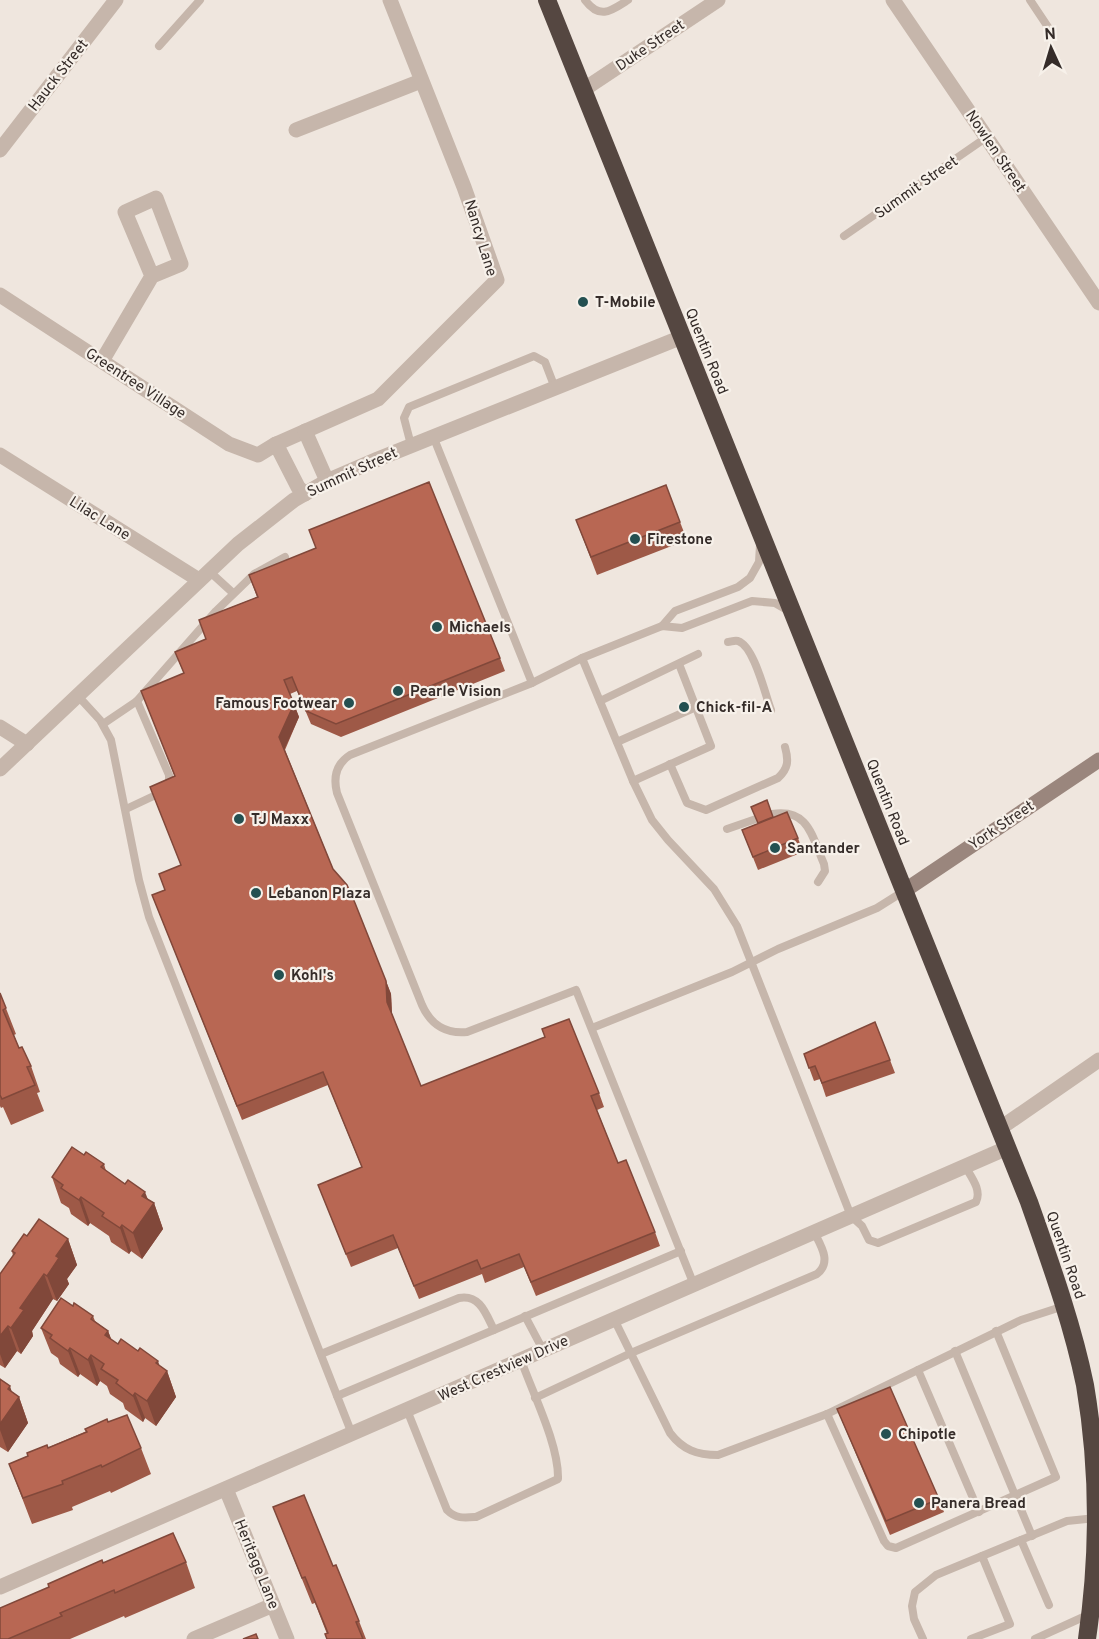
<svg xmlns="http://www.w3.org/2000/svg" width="1099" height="1639" viewBox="0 0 1099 1639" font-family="Overpass,sans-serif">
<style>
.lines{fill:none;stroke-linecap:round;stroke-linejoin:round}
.lane{stroke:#c6b6ab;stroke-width:8}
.street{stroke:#c6b6ab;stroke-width:15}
.secondary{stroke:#9a867d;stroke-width:15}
.highway{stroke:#554741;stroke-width:18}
.wall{fill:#9e5947}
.shaded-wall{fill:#81483a}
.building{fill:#b86753;stroke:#81483a;stroke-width:1.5}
.poi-dot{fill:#245051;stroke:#f7f1ea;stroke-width:2}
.labels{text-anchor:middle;stroke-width:4.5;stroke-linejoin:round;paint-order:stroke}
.street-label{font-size:15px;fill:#352c29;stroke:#f7f1ea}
.poi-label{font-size:15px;font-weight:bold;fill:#352c29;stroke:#f7f1ea;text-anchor:start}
</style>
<rect width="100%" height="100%" fill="#efe6de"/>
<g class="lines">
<g class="lane">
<path d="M585 0C600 20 611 11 628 0"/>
<polyline points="1030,0 1048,27"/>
<polyline points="159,46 200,0"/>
<polyline points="844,236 987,137"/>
<polyline points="433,436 532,683"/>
<polyline points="411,445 404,418 409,407 534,356 545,362 555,388"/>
<polyline points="209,571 233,593"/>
<polyline points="662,626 675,611 738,587 750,578 759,562 760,545"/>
<path d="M728 642C731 642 734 640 738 641 754 646 765 694 771 710"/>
<path d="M582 658 633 781 652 820 668 840 714 889 737 926 851 1216 862 1226 869 1240 878 1243 976 1202C982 1190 971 1177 965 1166"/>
<polyline points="78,696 100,720 111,740 139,880 149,917 352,1434"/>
<polyline points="600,701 698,654"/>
<polyline points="103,724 137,701 216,611 254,574 285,557"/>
<polyline points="617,742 696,707"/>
<path d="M670 764 687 803 706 810 778 778C788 769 789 761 785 747"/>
<polyline points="633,781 711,746 679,664"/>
<polyline points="126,809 160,793 169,782 169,775 137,701"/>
<path d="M772 814C809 808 812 837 824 864L825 871 818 882"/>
<polyline points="727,829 756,819"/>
<polyline points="592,1028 732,972 778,949 877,908 904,891"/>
<path d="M694 1285 576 990 467 1032C445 1034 431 1025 422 1005L337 793C333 777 336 764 350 755L532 683 582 658 662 626 682 628 752 601 775 603 787 610"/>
<polyline points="525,1316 543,1350"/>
<path d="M614 1319 670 1433C683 1450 697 1455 718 1455L827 1414 1021 1320 1064 1306"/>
<polyline points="955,1351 1032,1536"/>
<path d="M321 1354 459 1298C480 1294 486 1314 494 1330"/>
<polyline points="918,1370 979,1512"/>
<polyline points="337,1396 681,1251"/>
<path d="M535 1398 631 1353 817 1274C832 1262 821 1246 814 1232"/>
<path d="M407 1410 447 1510C456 1519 464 1518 476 1517L558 1479C559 1445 533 1394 521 1360"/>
<polyline points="827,1414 884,1541 888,1546 896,1548 1056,1477 996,1331"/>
<polyline points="1021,1540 1049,1605"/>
<polyline points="923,1639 914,1619 912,1606 915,1592 936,1575 1067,1521 1096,1518"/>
<polyline points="971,1639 1010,1624 982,1556"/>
<polyline points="1035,1639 1090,1614"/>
</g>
<g class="street">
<polyline points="893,0 1099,303"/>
<polyline points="583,90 718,0"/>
<polyline points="296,130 421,81"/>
<polyline points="0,150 116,0"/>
<polyline points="0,295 229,444 258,455 276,444 378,399 497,280 464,187 390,0"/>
<polyline points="102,361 152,276 181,264 156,198 125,212 152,276"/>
<polyline points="305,431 327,481"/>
<polyline points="276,444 298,487 305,494"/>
<polyline points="0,455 199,580"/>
<polyline points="0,727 27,744"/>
<polyline points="0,769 238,544 294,500 327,481 378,459 682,337"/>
<polyline points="999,1129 1099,1060"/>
<polyline points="226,1489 287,1639"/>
<polyline points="0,1587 1007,1148"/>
<polyline points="194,1639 273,1605"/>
</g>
<polyline class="secondary" points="904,891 1099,760"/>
<path class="highway" d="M547 0 1029 1202C1050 1262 1072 1322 1085 1385 1099 1468 1099 1556 1087 1639"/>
</g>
<g class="wall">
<polygon points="576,520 680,522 687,540 597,575"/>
<polygon points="249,575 500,658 505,671 341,737 311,724 297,691 290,694 299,717 285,750 333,869 386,981 391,994 392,1014 421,1086 599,1093 604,1107 597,1110 618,1163 655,1232 660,1246 536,1296 524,1267 485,1283 482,1274 419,1299 398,1248 351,1267 318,1185 362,1168 328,1085 242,1120 152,895 165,890 181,865 150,787 175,777 141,691 184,674 175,652 206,639 199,620 257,597"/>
<polygon points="774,817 798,838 803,852 758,870 742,830"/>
<polygon points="0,993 16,1034 14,1035 19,1048 31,1066 40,1092 37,1093 44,1111 11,1125 3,1107 1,1108 0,1106"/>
<polygon points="804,1054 890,1060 895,1073 826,1097 820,1079 814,1081"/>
<polygon points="84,1155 104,1164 106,1171 154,1203 163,1229 142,1259 131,1251 129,1254 111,1242 109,1236 90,1223 88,1226 71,1214 69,1208 61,1203 52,1177"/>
<polygon points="27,1236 68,1239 77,1265 67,1279 69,1284 57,1301 53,1299 32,1331 33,1336 21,1354 17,1351 5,1368 0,1365 0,1274 13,1256 12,1251"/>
<polygon points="73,1306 93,1316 95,1321 108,1331 111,1339 118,1344 160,1366 167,1371 176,1397 156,1426 145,1418 143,1422 125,1409 123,1403 110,1394 107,1386 100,1381 97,1386 80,1374 78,1377 60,1364 58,1358 51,1353 41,1328"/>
<polygon points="0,1379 12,1392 19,1397 28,1423 8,1452 0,1447"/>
<polygon points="837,1409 939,1499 944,1512 890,1535"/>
<polygon points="108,1422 141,1448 151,1474 111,1493 110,1491 72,1507 73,1510 32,1524 9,1464"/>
<polygon points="273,1507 333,1566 359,1621 366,1639 327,1639 327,1634 315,1603 312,1604"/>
<polygon points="186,1562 195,1588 125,1618 124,1616 70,1639 0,1639 103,1563"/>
</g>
<g class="shaded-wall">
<polygon points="294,704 299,717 284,750 279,737"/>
<polygon points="386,981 391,994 392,1015 387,1002"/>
<polygon points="145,1192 151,1207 154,1203 163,1229 142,1259 133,1233 142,1196"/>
<polygon points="81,1197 90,1223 88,1226 79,1200"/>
<polygon points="122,1225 131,1251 129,1254 120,1228"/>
<polygon points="68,1239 77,1265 67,1279 69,1284 57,1301 47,1276 56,1256"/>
<polygon points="44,1274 53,1299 32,1331 33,1336 21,1354 11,1328 20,1308"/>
<polygon points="8,1326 17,1351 5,1368 0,1354 0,1336"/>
<polygon points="108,1331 118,1356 105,1335"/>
<polygon points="70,1348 80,1374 78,1377 68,1351"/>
<polygon points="91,1355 100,1381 97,1386 88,1360"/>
<polygon points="158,1361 163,1376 167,1371 176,1397 156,1426 147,1401 156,1363"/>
<polygon points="10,1386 15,1402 19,1397 28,1423 8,1452 0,1430 0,1424 8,1389"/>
<polygon points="135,1393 145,1418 143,1422 133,1396"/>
</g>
<g class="building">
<polygon points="429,482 500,658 336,724 306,711 292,677 284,680 294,704 279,737 333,869 347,885 355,903 386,981 387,1002 421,1086 545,1037 542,1029 569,1019 599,1093 591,1096 618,1163 626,1160 655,1232 531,1282 519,1254 481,1269 477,1260 414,1286 393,1235 346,1254 318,1185 362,1167 323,1072 237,1106 152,895 165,890 159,874 181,865 150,787 175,776 141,691 184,673 175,652 206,639 199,620 258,597 249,575 316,548 309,530"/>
<polygon points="666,485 680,522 591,557 576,520"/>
<polygon points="767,800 773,817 758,823 751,807"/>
<polygon points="787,812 798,838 753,857 742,830"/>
<polygon points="0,993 6,1008 3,1010 19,1048 22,1047 31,1066 27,1067 35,1085 2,1099 0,1095"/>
<polygon points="875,1022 890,1060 822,1083 815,1066 809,1068 804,1054"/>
<polygon points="72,1147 84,1155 86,1152 104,1164 101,1167 125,1184 128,1180 145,1192 142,1196 154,1203 133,1233 122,1225 120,1228 102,1216 104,1213 81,1197 79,1200 61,1188 63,1185 52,1177"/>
<polygon points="39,1219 68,1239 56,1256 59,1258 47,1276 44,1274 20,1308 24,1310 11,1328 8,1326 0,1336 0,1274 15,1253 12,1251 24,1234 27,1236"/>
<polygon points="61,1298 73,1306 74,1303 93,1316 91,1319 108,1331 105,1335 118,1344 121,1339 138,1351 140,1348 158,1361 156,1363 167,1371 147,1401 135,1393 133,1396 116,1383 118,1380 101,1369 104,1364 91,1355 88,1360 70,1348 68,1351 50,1338 52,1335 41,1328"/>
<polygon points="0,1379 10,1386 8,1389 19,1397 0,1424"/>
<polygon points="890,1387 939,1499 886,1521 837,1409"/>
<polygon points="127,1415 141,1448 102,1467 101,1465 62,1481 63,1484 23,1498 9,1464 28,1456 27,1453 47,1445 48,1448 87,1432 85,1429 107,1419 108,1422"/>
<polygon points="304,1495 333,1566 336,1565 359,1621 356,1622 363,1639 327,1639 325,1634 328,1633 305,1577 302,1578 273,1507"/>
<polygon points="173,1533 186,1562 115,1593 114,1590 60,1613 62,1616 8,1639 0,1639 0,1608 49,1587 48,1584 102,1560 103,1563"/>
<polygon points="256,1634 258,1639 243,1639"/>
</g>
<g class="poi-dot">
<circle cx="583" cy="302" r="6"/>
<circle cx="635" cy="539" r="6"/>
<circle cx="437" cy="627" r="6"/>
<circle cx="398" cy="691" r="6"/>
<circle cx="349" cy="703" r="6"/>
<circle cx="684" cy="707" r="6"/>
<circle cx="239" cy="819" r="6"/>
<circle cx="775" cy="848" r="6"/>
<circle cx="256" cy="893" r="6"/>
<circle cx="279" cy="975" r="6"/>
<circle cx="886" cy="1434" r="6"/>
<circle cx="919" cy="1503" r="6"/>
</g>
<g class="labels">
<g class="street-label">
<text transform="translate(650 45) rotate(-34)" y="5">Duke Street</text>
<text transform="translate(58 75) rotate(-52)" y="5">Hauck Street</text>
<text transform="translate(996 151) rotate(56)" y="5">Nowlen Street</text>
<text transform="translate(916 187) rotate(-35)" y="5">Summit Street</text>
<text transform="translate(481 238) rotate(73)" y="5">Nancy Lane</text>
<text transform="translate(707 351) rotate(68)" y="5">Quentin Road</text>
<text transform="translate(136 383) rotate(33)" y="5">Greentree Village</text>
<text transform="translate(352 472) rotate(-25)" y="5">Summit Street</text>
<text transform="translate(100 518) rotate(32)" y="5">Lilac Lane</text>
<text transform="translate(888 802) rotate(68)" y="5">Quentin Road</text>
<text transform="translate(1001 825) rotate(-34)" y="5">York Street</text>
<text transform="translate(1066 1255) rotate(71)" y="5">Quentin Road</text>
<text transform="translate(503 1368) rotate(-24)" y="5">West Crestview Drive</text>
<text transform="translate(257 1564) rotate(68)" y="5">Heritage Lane</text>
</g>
<g class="poi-label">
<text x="595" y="307">T-Mobile</text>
<text x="647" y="544">Firestone</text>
<text x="449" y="632">Michaels</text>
<text x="410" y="696">Pearle Vision</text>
<text x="337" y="708" text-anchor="end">Famous Footwear</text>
<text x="696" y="712">Chick-fil-A</text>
<text x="251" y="824">TJ Maxx</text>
<text x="787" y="853">Santander</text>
<text x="268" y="898">Lebanon Plaza</text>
<text x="291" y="980">Kohl's</text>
<text x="898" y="1439">Chipotle</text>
<text x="931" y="1508">Panera Bread</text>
</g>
</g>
<g transform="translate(1051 48) rotate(356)" stroke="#f7f1ea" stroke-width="4.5" paint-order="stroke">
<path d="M0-4.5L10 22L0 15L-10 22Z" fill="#352c29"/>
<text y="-9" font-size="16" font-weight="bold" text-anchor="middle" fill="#352c29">N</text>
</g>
</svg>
